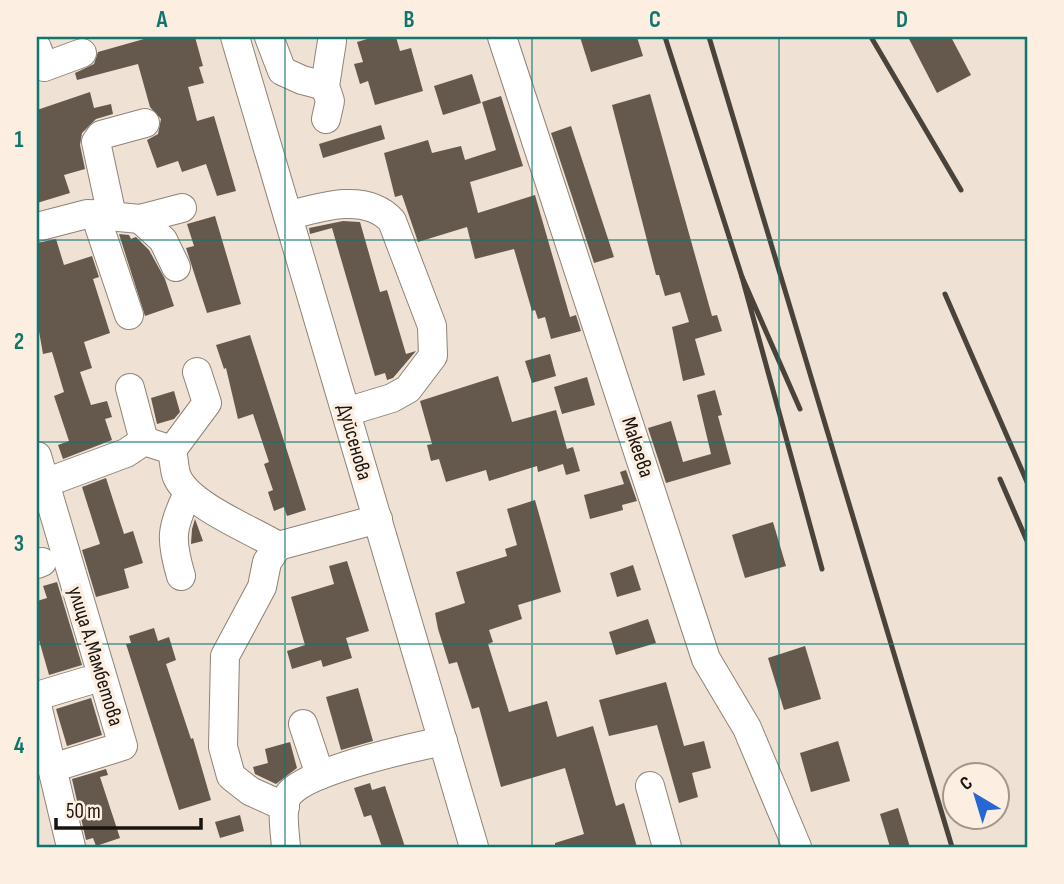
<svg xmlns="http://www.w3.org/2000/svg" width="1064" height="884" viewBox="0 0 1064 884" font-family="'Sofia Sans Condensed',sans-serif">
<style>
.building{fill:#65594d}
.lines{fill:none;stroke-linecap:round;stroke-linejoin:round}
.minor-casing{stroke:#8f8376;stroke-width:30}
.minor{stroke:#fff;stroke-width:28}
.rail{stroke:#4a433c;stroke-width:5}
.grid{fill:none;stroke:#0f766e;stroke-width:2;stroke-opacity:0.55}
.labels{text-anchor:middle;stroke-width:7;stroke-linejoin:round;paint-order:stroke}
.street-label{font-size:21px;fill:#19140f;stroke:#fceee0}
.neatline{fill:none;stroke:#0f766e;stroke-width:2.5}
.grid-label{font-size:23px;text-anchor:middle;font-weight:bold;fill:#0f766e}
</style>
<rect width="100%" height="100%" fill="#efe1d3"/>
<g class="building">
<polygon points="151,37 195,37 203,66 199,67 204,83 188,87 197,121 214,116 236,191 217,196 206,164 182,172 178,161 157,168 147,140 158,134 161,119 150,107 138,64 77,80 75,73 94,64 98,52"/>
<polygon points="374,37 396,37 400,51 411,48 423,91 375,105 368,81 360,84 354,64 363,62 357,42"/>
<polygon points="580,37 637,37 643,56 591,72"/>
<polygon points="908,37 951,37 971,75 937,93"/>
<polygon points="472,74 481,103 443,115 434,86"/>
<polygon points="90,92 94,108 111,104 113,114 96,119 82,133 80,145 85,169 64,175 70,193 37,203 37,110"/>
<polygon points="650,94 712,316 717,315 722,331 695,339 705,375 683,381 672,327 689,322 680,292 665,296 659,275 656,275 612,105"/>
<polygon points="501,96 523,166 470,182 478,213 535,195 570,317 576,315 581,331 551,339 545,317 538,319 535,310 532,311 514,249 475,259 467,227 418,242 402,195 395,197 384,153 428,140 432,153 461,146 465,160 496,150 482,102"/>
<polygon points="381,125 385,139 323,158 319,144"/>
<polygon points="571,126 614,257 594,263 551,133"/>
<polygon points="215,216 241,304 207,313 186,248 194,246 187,224"/>
<polygon points="343,221 360,222 380,292 387,290 406,354 416,351 393,378 387,380 385,373 375,376 332,228 310,234 309,228"/>
<polygon points="119,234 129,235 131,239 136,237 149,250 165,279 174,306 145,316"/>
<polygon points="56,239 64,265 92,256 99,277 93,279 110,333 84,342 92,368 80,372 91,405 107,401 112,417 105,419 112,440 63,459 58,445 69,441 54,396 64,392 52,352 43,354 37,320 37,243"/>
<polygon points="250,335 306,510 287,516 284,507 274,511 268,492 273,490 264,464 269,462 253,414 238,419 226,368 224,369 216,345"/>
<polygon points="550,354 556,376 532,383 525,361"/>
<polygon points="498,376 512,422 556,410 567,449 573,447 580,471 566,475 563,464 538,472 537,466 489,481 486,470 446,482 439,459 431,461 427,445 432,444 420,401"/>
<polygon points="587,377 595,405 562,414 554,387"/>
<polygon points="715,390 722,415 718,416 731,464 666,483 648,428 671,421 683,462 711,454 697,395"/>
<polygon points="174,391 180,412 174,419 157,424 151,398"/>
<polygon points="626,470 637,501 622,505 623,510 590,519 584,495 624,484 620,472"/>
<polygon points="106,478 124,534 133,531 143,563 124,569 129,588 96,597 82,550 100,544 82,487"/>
<polygon points="535,500 561,592 518,605 522,619 489,630 493,642 488,644 509,712 547,701 557,737 593,726 616,806 624,803 637,847 555,847 555,843 584,834 565,768 501,787 479,707 472,709 457,662 449,664 438,629 435,613 465,603 456,572 507,556 505,549 517,545 507,509"/>
<polygon points="195,519 203,541 191,544 192,529"/>
<polygon points="773,522 786,566 745,578 732,535"/>
<polygon points="347,561 369,631 346,638 352,658 323,667 321,660 292,669 287,651 305,645 291,597 334,584 329,566"/>
<polygon points="633,565 641,590 617,597 610,573"/>
<polygon points="57,582 82,665 49,675 37,633 37,601 47,598 43,586"/>
<polygon points="648,619 656,643 616,655 609,632"/>
<polygon points="154,628 158,641 169,637 176,660 166,664 191,739 193,738 211,800 179,810 126,644 131,643 129,636"/>
<polygon points="805,646 821,699 784,710 768,658"/>
<polygon points="666,682 684,746 704,741 711,768 692,773 698,797 679,803 657,725 609,736 599,700"/>
<polygon points="358,688 373,741 341,750 326,697"/>
<polygon points="91,698 102,735 67,746 56,709"/>
<polygon points="838,741 850,781 811,792 800,753"/>
<polygon points="290,742 297,768 276,784 255,774 253,767 268,763 265,749"/>
<polygon points="106,769 108,775 100,777 120,838 96,846 93,838 86,840 72,779"/>
<polygon points="370,783 372,790 385,786 405,847 382,847 371,815 364,817 354,788"/>
<polygon points="898,808 910,847 890,847 880,814"/>
<polygon points="240,815 244,831 220,838 215,822"/>
</g>
<g class="lines">
<g class="minor-casing">
<g id="minor">
<polyline points="235,37 474,847"/>
<polyline points="269,37 282,71 302,80 325,86"/>
<polyline points="502,37 706,659 747,728 797,847"/>
<polyline points="37,48 44,67 82,53"/>
<polyline points="326,119 330,101 325,86 332,41"/>
<polyline points="95,214 129,315"/>
<polyline points="112,216 96,142 101,135 145,123"/>
<path d="M288 216C320 207 366 192 392 221L432 326 433 356 408 389 392 398 346 412"/>
<polyline points="140,219 163,240 176,267"/>
<polyline points="37,227 87,214 140,219 182,208"/>
<path d="M197 372 207 403 172 450C174 458 174 470 177 477 190 506 250 529 278 546L378 519"/>
<polyline points="130,388 144,441"/>
<polyline points="37,456 123,746 52,768"/>
<polyline points="37,486 126,453 144,441 172,450"/>
<polyline points="278,546 267,562 262,587 225,656 223,747 231,776 250,791 285,807"/>
<polyline points="37,564 42,562"/>
<path d="M181 576C170 539 171 528 188 493"/>
<polyline points="37,696 87,681"/>
<polyline points="37,705 71,847"/>
<polyline points="303,724 320,775"/>
<polyline points="650,786 667,847"/>
<path d="M286 847C285 833 280 805 289 794 309 770 410 748 443 741"/>
</g>
</g>
<use href="#minor" class="minor"/>
<g class="rail">
<polyline points="665,37 742,277"/>
<polyline points="709,37 952,847"/>
<polyline points="871,37 961,190"/>
<polyline points="945,294 1027,482"/>
<polyline points="800,409 742,277 822,569"/>
<polyline points="1000,479 1027,541"/>
</g>
</g>
<path class="grid" d="M285 37V847M532 37V847M779 37V847M37 240H1027M37 442H1027M37 644H1027"/>
<g class="labels">
<g class="street-label">
<text transform="translate(355 442) rotate(74)" y="7">Дуйсенова</text>
<text transform="translate(638 447) rotate(72)" y="7">Макеева</text>
<text transform="translate(96 656) rotate(73)" y="7">улица А.Мамбетова</text>
</g>
</g>
<rect width="1064" height="884" fill="none" stroke="#fceee0" stroke-width="77"/>
<g transform="translate(976 796) rotate(322)"><circle r="33" fill="#fceee0" stroke="#a1978c" stroke-width="2"/>
<path d="M0-5L12 26L0 18L-12 26Z" fill="#2667d3"/>
<text y="-10" font-size="19" font-weight="bold" text-anchor="middle" fill="#19140f">С</text>
</g>
<path d="M56 818v10h145v-10" fill="none" stroke="#19140f" stroke-width="3.5"/>
<text x="66" y="818" font-size="21" fill="#19140f" stroke="#fceee0" stroke-width="5" paint-order="stroke">50 m</text>
<rect x="38" y="38" width="988" height="808" class="neatline"/>
<g class="grid-label">
<text x="162" y="27">A</text>
<text x="409" y="27">B</text>
<text x="655" y="27">C</text>
<text x="902" y="27">D</text>
<text x="19" y="147">1</text>
<text x="19" y="349">2</text>
<text x="19" y="551">3</text>
<text x="19" y="753">4</text>
</g>
</svg>
